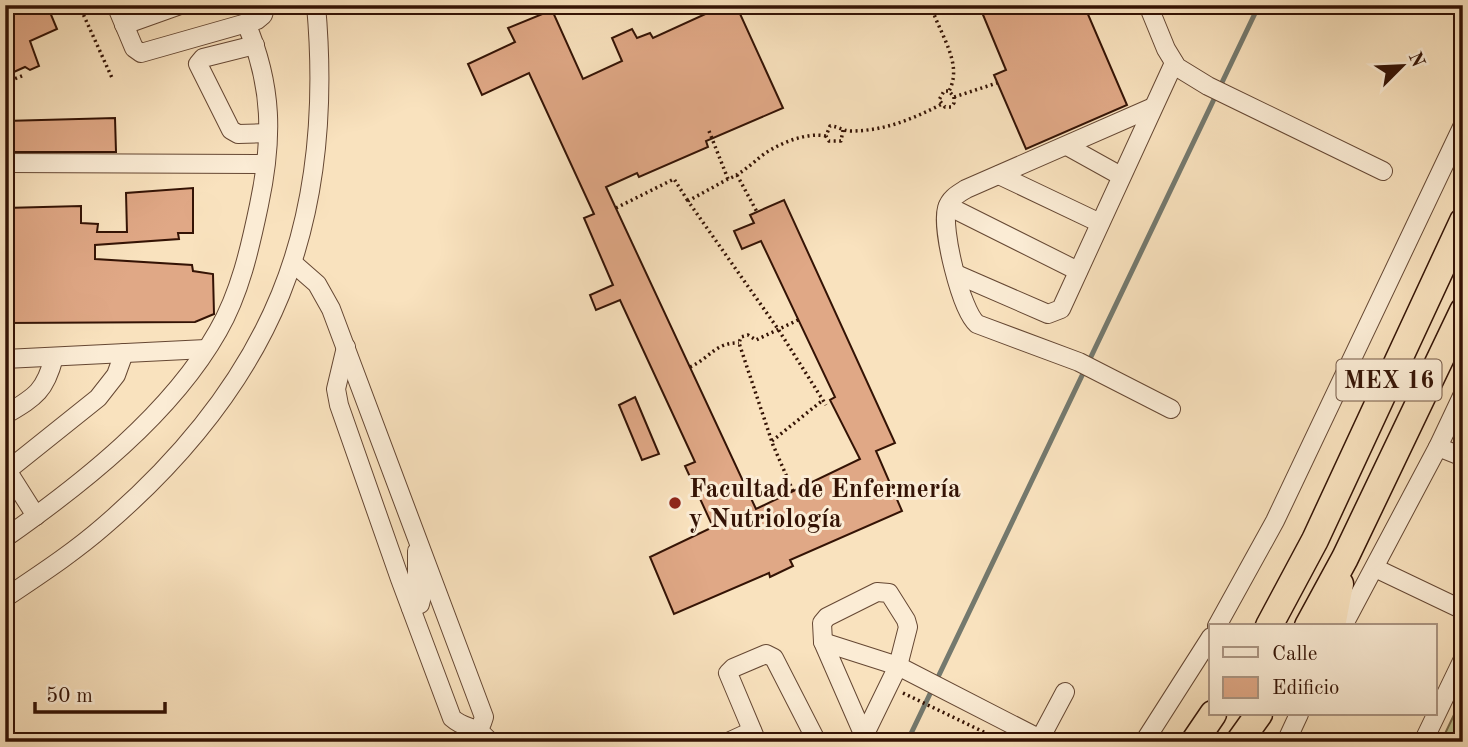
<svg xmlns="http://www.w3.org/2000/svg" width="1468" height="747" viewBox="0 0 1468 747" font-family="'Old Standard TT',serif">
<style>
.green{fill:#bec391;stroke:#796b4b;stroke-width:2}
.lines{fill:none;stroke-linecap:round;stroke-linejoin:round}
.stream{stroke:#74796e;stroke-width:5}
.building{fill:#e0a886;stroke:#341305;stroke-width:2}
.minor-casing{stroke:#654733;stroke-width:20}
.highway-casing{stroke:#341305;stroke-width:29}
.path{stroke:#341305;stroke-width:3.5;stroke-dasharray:2 3.5;stroke-linecap:butt}
.minor{stroke:#fbecd5;stroke-width:18}
.highway{stroke:#f9e2be;stroke-width:26}
.poi-dot{fill:#8f2418;stroke:#fbecd5;stroke-width:2.5}
.labels{text-anchor:middle;stroke-width:6;stroke-linejoin:round;paint-order:stroke}
.shield{fill:#fbecd5;stroke:#705443;stroke-width:2}
.shield-label{font-size:24px;font-weight:bold;fill:#341305}
.poi-label{font-size:26px;font-weight:bold;fill:#341305;stroke:#fbecd5;text-anchor:start}
</style>
<rect width="100%" height="100%" fill="#f9e2be"/>
<filter id="stains"><feTurbulence type="fractalNoise" baseFrequency=".00286" numOctaves="4"/><feColorMatrix values="0 0 0 0 .2 0 0 0 0 .09 0 0 0 0 .02 0 0 0 .5 -.17"/></filter>
<radialGradient id="worn" r=".72"><stop offset=".6" stop-color="#630" stop-opacity="0"/><stop offset="1" stop-color="#630" stop-opacity=".3"/></radialGradient>
<polygon class="green" points="1463,696 1463,742 1441,742"/>
<g class="lines">
<polyline class="stream" points="907,742 1259,5"/>
</g>
<g class="building">
<polygon points="5,5 47,5 57,29 30,41 39,66 30,70 25,67 5,76"/>
<polygon points="725,5 736,5 783,108 706,141 708,147 639,177 637,173 606,187 756,509 860,459 830,400 835,397 761,241 742,249 734,231 754,223 750,215 784,200 895,443 876,451 902,511 790,560 793,566 770,577 769,573 674,614 650,557 713,527 685,466 695,462 620,300 596,310 590,295 613,285 584,218 594,214 529,73 482,95 468,64 515,42 508,28 552,10 583,79 622,61 612,38 632,29 637,38 650,33 653,38"/>
<polygon points="993,5 1084,5 1127,105 1026,149 994,75 1006,70 981,10"/>
<polygon points="115,118 116,152 5,152 5,121"/>
<polygon points="193,188 193,233 178,233 179,239 95,245 95,259 192,265 193,271 213,274 214,314 195,322 5,323 5,208 81,206 81,223 98,224 97,232 127,232 126,193"/>
<polygon points="635,397 659,454 642,460 619,405"/>
</g>
<g class="lines">
<g class="minor-casing">
<g id="minor">
<polyline points="116,5 134,48 141,53 257,20 263,15 266,5"/>
<polyline points="1148,5 1166,49 1177,67 1208,86 1383,171"/>
<polyline points="124,25 180,5"/>
<polyline points="255,45 203,58 198,64 231,130 238,134 268,133"/>
<path d="M1151 108 966 189C958 194 950 198 947 208 941 229 961 310 977 324L1079 362 1171 409"/>
<polyline points="1067,146 1121,176"/>
<polyline points="5,163 265,164"/>
<polyline points="999,175 1100,223"/>
<polyline points="948,206 1078,271"/>
<path d="M293 263 317 284 331 309 484 717C480 731 475 737 462 742"/>
<polyline points="956,274 1048,314 1061,309 1174,63"/>
<path d="M346 347 336 389 339 405 400 579 452 718C467 731 474 723 490 742"/>
<polyline points="5,359 206,349"/>
<path d="M5 415C35 397 45 392 54 357"/>
<polyline points="1438,447 1463,457"/>
<polyline points="5,467 36,516"/>
<polyline points="8,470 98,398 116,375 124,353"/>
<path d="M5 538C82 484 171 414 218 331 240 293 250 248 259 205 273 139 273 86 246 23"/>
<polyline points="1375,568 1463,610"/>
<path d="M5 598C39 575 73 553 104 526 272 382 336 226 316 5"/>
<polyline points="411,608 420,604 422,596 417,578 417,551"/>
<polyline points="1217,626 1275,521 1463,125"/>
<polyline points="1343,626 1438,447 1463,394"/>
<polyline points="823,642 898,666 1046,742"/>
<polyline points="1040,739 1065,692"/>
<polyline points="728,742 752,731"/>
<polyline points="757,742 728,673 733,668 766,654 774,658 817,742"/>
<polyline points="861,742 898,666 908,627 906,620 889,593 877,592 827,617 822,623 823,642 864,736"/>
<polyline points="1144,742 1211,637"/>
<polyline points="1286,742 1299,714"/>
<polyline points="1423,742 1463,659"/>
</g>
</g>
<g class="highway-casing">
<g id="highway">
<polyline points="1269,626 1315,540 1463,221"/>
<polyline points="1308,626 1345,558 1463,311"/>
<polyline points="1332,626 1340,584"/>
<polyline points="1194,742 1213,714"/>
<polyline points="1239,742 1259,714"/>
</g>
</g>
<g class="path">
<polyline points="79,5 113,80"/>
<path d="M931 5C938 32 964 63 949 91"/>
<polyline points="5,83 24,75"/>
<polyline points="954,97 954,103 951,107 945,107 939,100 944,91 949,91 954,97 997,83"/>
<path d="M843 130 841 141H829L826 136 830 126C838 126 842 131 851 131 884 131 913 119 942 104"/>
<path d="M709 131 728 179C743 173 751 164 764 154 780 143 807 132 826 136"/>
<polyline points="737,175 757,212"/>
<polyline points="728,179 688,201 778,329 826,405"/>
<polyline points="616,208 674,179 688,201"/>
<path d="M690 367C710 358 716 342 739 343"/>
<polyline points="772,441 823,400"/>
<polyline points="793,491 773,445 739,343 741,337 748,335 756,340 798,320"/>
<polyline points="903,693 990,735"/>
</g>
<use href="#minor" class="minor"/>
<use href="#highway" class="highway"/>
</g>
<circle class="poi-dot" cx="675" cy="503" r="7"/>
<g class="labels">
<rect class="shield" x="1336.5" y="359.5" width="105" height="41" rx="5"/>
<g class="shield-label">
<text x="1389" y="388">MEX 16</text>
</g>
<g class="poi-label">
<text x="689" y="497">Facultad de Enfermería<tspan x="689" dy="30">y Nutriología</tspan></text>
</g>
</g>
<rect width="1468" height="747" fill="none" stroke="#f9e2be" stroke-width="28"/>
<rect x="7" y="7" width="1454" height="733" fill="none" stroke="#341305" stroke-width="3.5"/>
<rect x="14" y="14" width="1440" height="719" fill="none" stroke="#341305" stroke-width="2"/>
<rect x="1209" y="624" width="228" height="91" fill="#fbecd5" stroke="#ab9582" stroke-width="2"/>
<rect x="1223" y="647" width="35" height="10" fill="#fbecd5" stroke="#ab9582" stroke-width="2"/>
<text x="1272" y="660" font-size="21" fill="#341305">Calle</text>
<rect x="1223" y="677" width="35" height="21" fill="#e0a886" stroke="#ab9582" stroke-width="2"/>
<text x="1272" y="694" font-size="21" fill="#341305">Edificio</text>
<g transform="translate(1402 66) rotate(66)" stroke="#fbecd5" stroke-width="5" paint-order="stroke">
<path d="M0-5L12 26L0 18L-12 26Z" fill="#341305"/>
<text y="-10" font-size="19" font-weight="bold" text-anchor="middle" fill="#341305">N</text>
</g>
<path d="M35 702v10h130v-10" fill="none" stroke="#341305" stroke-width="3.5"/>
<text x="46" y="702" font-size="21" fill="#341305" stroke="#fbecd5" stroke-width="5" paint-order="stroke">50 m</text>
<rect width="100%" height="100%" filter="url(#stains)"/>
<rect width="100%" height="100%" fill="url(#worn)"/>
</svg>
